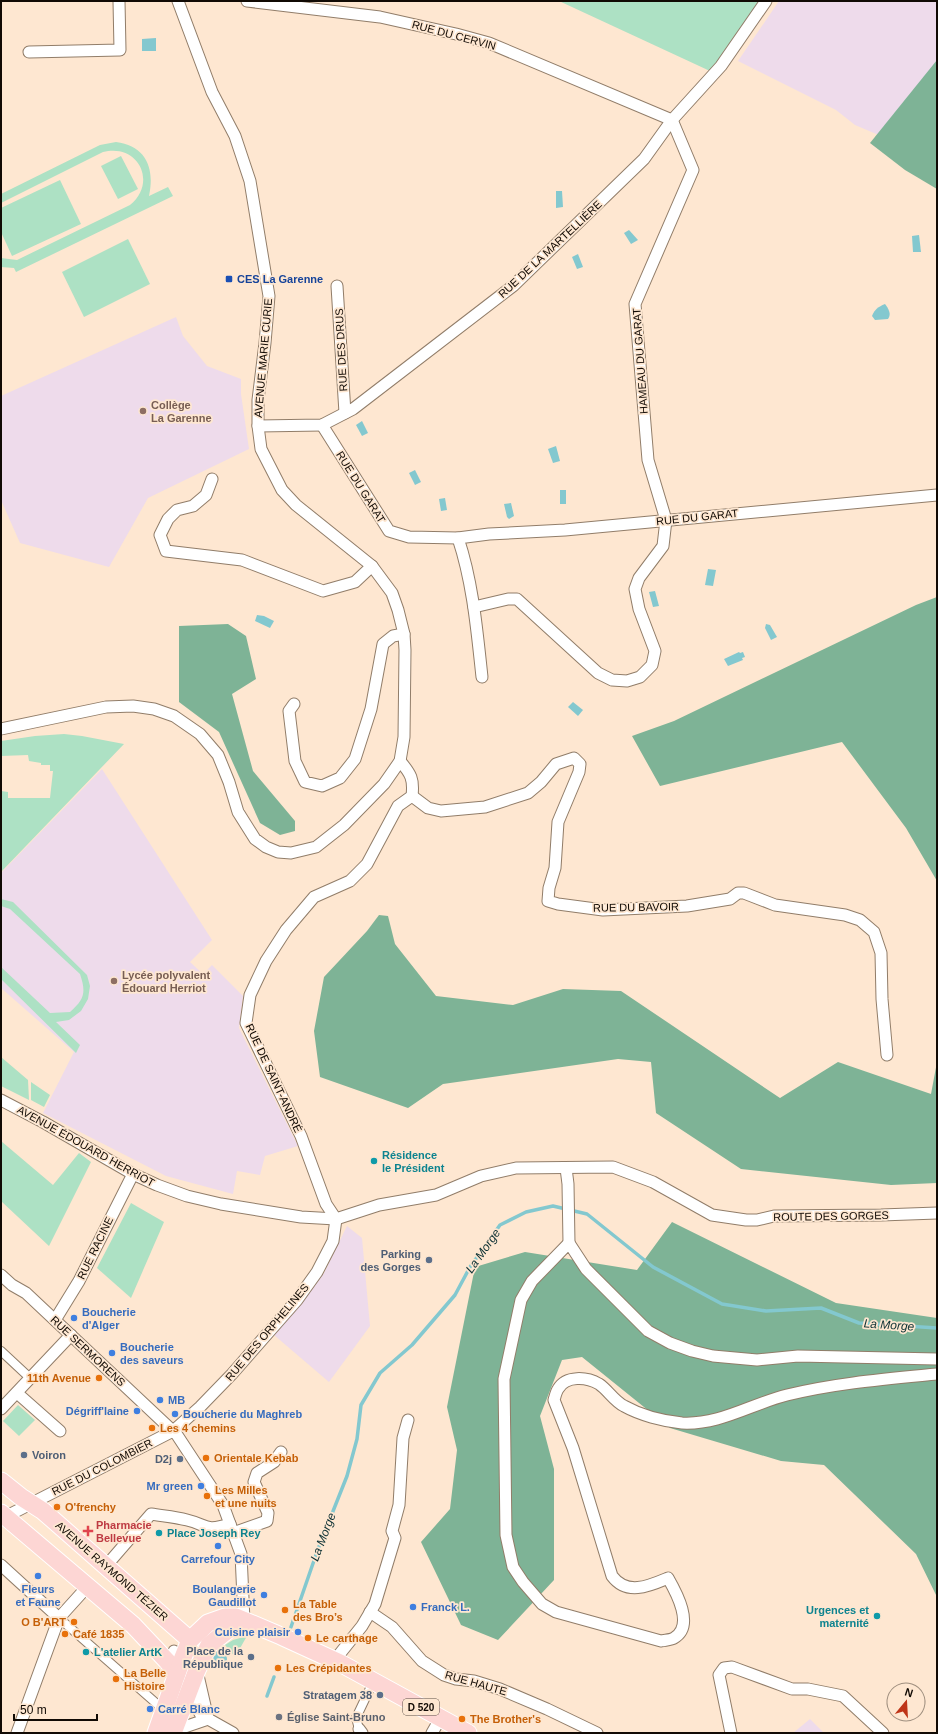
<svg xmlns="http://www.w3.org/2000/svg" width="938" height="1734" viewBox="0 0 938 1734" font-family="Arial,sans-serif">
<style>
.education{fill:#eedbeb}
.green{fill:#ade1c4}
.forest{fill:#7eb396}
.water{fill:#83c8cf}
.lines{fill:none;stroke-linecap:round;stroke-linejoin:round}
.stream{stroke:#83c8cf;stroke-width:3.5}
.pedestrian-casing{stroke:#917d69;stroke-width:10}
.minor-casing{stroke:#917d69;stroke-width:13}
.primary-casing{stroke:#fff;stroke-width:19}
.pedestrian{stroke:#fff;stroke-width:8}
.minor{stroke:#fff;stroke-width:11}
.primary{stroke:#fdd6d4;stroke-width:17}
.transit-dot{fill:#1a4fb4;stroke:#fee7d1;stroke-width:1.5}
.education-dot{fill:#8d6e63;stroke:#fee7d1;stroke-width:1.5}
.culture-dot{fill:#0f9aa8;stroke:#fee7d1;stroke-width:1.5}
.service-dot{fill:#5c6f8a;stroke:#fee7d1;stroke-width:1.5}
.shop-dot{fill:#3f7fe0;stroke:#fee7d1;stroke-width:1.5}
.food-dot{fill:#e8710a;stroke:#fee7d1;stroke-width:1.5}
.health-dot{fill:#e0444e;stroke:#fee7d1;stroke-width:1.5}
.worship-dot{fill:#6b7280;stroke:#fee7d1;stroke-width:1.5}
.labels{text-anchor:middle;stroke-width:3.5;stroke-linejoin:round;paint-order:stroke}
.shield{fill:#fee7d1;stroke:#584c42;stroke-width:1}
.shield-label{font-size:10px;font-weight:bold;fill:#110a04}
.street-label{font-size:11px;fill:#110a04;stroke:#fee7d1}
.transit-label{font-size:11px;font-weight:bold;fill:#164399;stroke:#fee7d1;text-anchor:start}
.education-label{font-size:11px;font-weight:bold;fill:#785e54;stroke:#fee7d1;text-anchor:start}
.culture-label{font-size:11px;font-weight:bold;fill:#0d838f;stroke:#fee7d1;text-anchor:start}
.service-label{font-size:11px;font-weight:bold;fill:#4e5e75;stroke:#fee7d1;text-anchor:end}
.shop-label{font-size:11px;font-weight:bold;fill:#366cbe;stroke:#fee7d1;text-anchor:start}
.food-label{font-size:11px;font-weight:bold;fill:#c56008;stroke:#fee7d1;text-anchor:start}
.health-label{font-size:11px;font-weight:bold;fill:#be3a42;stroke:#fee7d1;text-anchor:start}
.worship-label{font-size:11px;font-weight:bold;fill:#5b616d;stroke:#fee7d1;text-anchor:start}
.water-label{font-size:12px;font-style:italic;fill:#0c3033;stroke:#fee7d1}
</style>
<rect width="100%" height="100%" fill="#fee7d1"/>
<g class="education">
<polygon points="779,1 937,1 937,149 881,136 855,125 836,110 738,61"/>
<polygon points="176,317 183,336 207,366 241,379 241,394 249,449 148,498 109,567 20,543 1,500 1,396"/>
<polygon points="102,769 212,940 190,962 203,974 212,965 243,996 239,1028 298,1146 265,1156 260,1175 237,1171 233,1194 166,1176 43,1113 74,1052 1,988 1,873"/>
<polygon points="347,1226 362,1238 370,1326 329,1382 274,1335 324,1273"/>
<polygon points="810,1719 824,1733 793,1733"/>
</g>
<g class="green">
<polygon points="559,1 762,1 710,71"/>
<path d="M116 142C146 146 155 168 149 196L168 187 173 196 16 272 14 268 1 267V258L17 260 130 205C158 182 138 143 103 152L1 203V194L100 145Z"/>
<polygon points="121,156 138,189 118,199 101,166"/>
<polygon points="60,180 81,224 12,256 1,232 1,208"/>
<polygon points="128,239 150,284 84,317 62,272"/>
<polygon points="64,734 82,736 124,744 1,872 1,791 8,792 8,798 50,798 53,771 50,771 50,765 41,765 41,763 29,761 28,755 1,756 1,741 35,736"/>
<path d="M1 899 13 902 87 975 90 986 88 999 81 1011 69 1020 56 1022 80 1045 76 1053 1 979V967L50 1013 70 1012C85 999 86 992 80 974L10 909 1 906Z"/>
<polygon points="1,1057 28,1080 29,1100 1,1086"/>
<polygon points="31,1082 50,1095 44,1107 31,1100"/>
<polygon points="1,1141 53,1185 79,1153 91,1162 49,1246 1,1201"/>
<polygon points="131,1203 164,1222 131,1298 97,1268"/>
<polygon points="18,1405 35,1420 19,1436 3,1421"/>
<polygon points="247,1636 235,1657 225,1645 233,1640"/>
</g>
<g class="forest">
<polygon points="937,60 937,189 905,170 870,143"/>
<polygon points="937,597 937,881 906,828 842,742 660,786 632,736 674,721 916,605"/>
<polygon points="228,624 246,636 256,679 232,694 253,771 295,821 295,831 280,835 260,823 219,732 179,702 179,626"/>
<polygon points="379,915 388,916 395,944 436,996 513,1005 563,989 621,991 780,1098 838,1062 931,1094 937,1062 937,1183 891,1185 741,1169 656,1113 651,1062 618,1059 443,1084 408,1108 320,1077 314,1031 324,977 367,931"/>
<polygon points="672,1222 836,1303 937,1318 937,1597 916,1554 824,1465 781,1461 670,1428 582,1357 562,1360 540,1416 554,1469 554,1580 498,1640 461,1625 421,1542 450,1509 457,1450 447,1407 475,1267 525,1252 637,1270"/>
</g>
<g class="water">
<polygon points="156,38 156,51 142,51 142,39"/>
<polygon points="556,191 562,191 563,207 556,208"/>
<polygon points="629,230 638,240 631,244 624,233"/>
<polygon points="919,235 921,252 913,252 912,236"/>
<polygon points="578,254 583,267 577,269 572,257"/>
<path d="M885 304C888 308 892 314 888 319L875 320 872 316C875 309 878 307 885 304Z"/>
<polygon points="362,421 368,433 362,436 356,425"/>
<polygon points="556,446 560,461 553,463 548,449"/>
<polygon points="415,470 421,482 415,485 409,473"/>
<rect x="560" y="490" width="6" height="14"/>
<polygon points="445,498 447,510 441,511 439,499"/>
<polygon points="511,503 514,516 509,519 507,517 504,504"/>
<polygon points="708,569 716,570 713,586 705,585"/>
<polygon points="655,591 659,606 653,607 649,592"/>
<polygon points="257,615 264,616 274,621 270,628 255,621"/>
<polygon points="766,624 770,625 777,637 771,640 765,628"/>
<polygon points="739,652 740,653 743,652 745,657 742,658 743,660 728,666 724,659"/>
<polygon points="573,702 583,710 578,716 568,707"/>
<circle cx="219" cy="1659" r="8"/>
</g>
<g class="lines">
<g class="stream">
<polyline points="291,1627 318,1549 347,1476 357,1439 361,1405 380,1373 412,1345 455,1295 470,1267 500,1225 526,1212 553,1206 587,1214 653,1267 722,1304 766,1311 821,1308 859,1323 937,1328"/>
<polyline points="267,1696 274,1677"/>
</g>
<g class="pedestrian-casing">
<g id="pedestrian">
<polyline points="1,1351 30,1378"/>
<polyline points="59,1618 165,1711"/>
<polyline points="359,1729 356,1718 374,1680"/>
</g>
</g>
<g class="minor-casing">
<g id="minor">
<polyline points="247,1 380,17 456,34 489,43 672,120 693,170 635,304 648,460 666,520 663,546 639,578 635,589 639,609 655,651 652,665 640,677 627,681 612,680 598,673 517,599 508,599 474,607"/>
<polyline points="29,52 120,50 119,1"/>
<polyline points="337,286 345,413"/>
<polyline points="322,425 389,531 409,537 458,538 489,534 565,530 937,495"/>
<polyline points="258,426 322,425 353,409 513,286 644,159 672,120 721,66 766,1"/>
<polyline points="212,479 206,495 193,506 177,510 168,519 160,535 166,551 242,560 323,591 355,582 372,566"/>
<path d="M458 538C473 583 477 631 482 677"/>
<polyline points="294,704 289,711 295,761 305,782 322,786 340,778 355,759 371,709 383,644 393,636 404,634"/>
<polyline points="1,729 106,707 133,706 154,709 174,716 200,734 218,755 229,782 238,812 255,839 266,847 278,852 291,853 316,847 344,825 384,784 400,761 404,737 405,650 404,634 398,610 392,593 372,566 296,505 282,490 261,449 258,426 258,400 265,343 269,296 250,181 235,136 212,92 178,1"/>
<polyline points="412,796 428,808 441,811 485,807 528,793 541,782 556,764 574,758 580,764 579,772 558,822 555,868 549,888 548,901 558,904 603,910 687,906 730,899 738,893 744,893 775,905 845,915 860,920 874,932 881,953 882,999 887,1055"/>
<polyline points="1,1100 43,1122 133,1174 157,1185 187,1196 221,1204 301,1217 336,1219 379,1205 436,1195 481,1176 516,1168 613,1167 653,1182 712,1215 746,1220 757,1220 774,1216 881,1215 937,1213"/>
<polyline points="566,1168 568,1184 569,1243"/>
<path d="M336 1219 326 1204 301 1136 246 1023 250 995 266 961 286 930 314 897 350 881 367 864 398 806 412 796C414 779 411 774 400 761"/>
<polyline points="1,1275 12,1285 26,1293 177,1435 223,1505 241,1554 244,1621"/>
<polyline points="55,1320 79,1281 133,1174"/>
<path d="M937 1359 798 1356 757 1360 713 1356 692 1351 670 1343 648 1331 586 1269 569 1243 532 1281 521 1300 504 1379 506 1535 513 1567 523 1582 542 1604 556 1612 661 1641C665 1640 671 1640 674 1638 695 1626 676 1592 668 1578 649 1586 627 1596 612 1576L573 1448 554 1400C555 1397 556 1392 558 1389 566 1375 587 1377 599 1384 608 1390 614 1401 624 1406 640 1415 663 1421 682 1423 720 1425 751 1404 787 1395 836 1383 886 1379 937 1374"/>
<polyline points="17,1393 60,1431"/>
<polyline points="1,1409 71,1335"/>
<polyline points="1,1519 173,1431 200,1407 232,1374 297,1300 317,1272 333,1241 336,1219"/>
<polyline points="233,1533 267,1521 268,1513 254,1482 257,1473 274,1462 281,1452"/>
<polyline points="1,1565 59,1618"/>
<path d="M106 1566 151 1514C163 1516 175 1517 187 1520 208 1525 204 1532 230 1524"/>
<polyline points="370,1612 392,1627 422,1661 444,1675 456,1679 474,1681 500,1689 547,1709 597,1733"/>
<polyline points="174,1651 181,1667"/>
<polyline points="334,1661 362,1626 375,1604 395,1538 392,1531 399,1505 403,1438 408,1420"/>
<polyline points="197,1671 208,1719"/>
<polyline points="189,1687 197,1708 201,1715 233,1733"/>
<polyline points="359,1729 362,1733"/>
<polyline points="173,1731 208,1719"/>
<polyline points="17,1733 59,1618 87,1587"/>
<polyline points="432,1733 440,1719"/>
<polyline points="731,1733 719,1675 724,1668 732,1667 792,1689 808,1689 843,1696 883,1733"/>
</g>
</g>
<g class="primary-casing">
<g id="primary">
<polyline points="1,1481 21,1497 43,1511 190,1640"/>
<polyline points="1,1513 133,1625 167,1661 177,1673"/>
<polyline points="156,1733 180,1665 190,1640 208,1623 225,1617 236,1617 281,1636 340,1663 468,1733"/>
<polyline points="173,1733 197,1670 209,1645 228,1630 244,1621"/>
</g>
</g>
<use href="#pedestrian" class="pedestrian"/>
<use href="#minor" class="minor"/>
<use href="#primary" class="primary"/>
</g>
<rect class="transit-dot" x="225" y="275" width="8" height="8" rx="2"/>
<g class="education-dot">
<circle cx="143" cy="411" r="4"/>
<circle cx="114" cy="981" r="4"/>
</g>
<g class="culture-dot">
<circle cx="374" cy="1161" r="4"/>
<circle cx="159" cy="1533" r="4"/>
<circle cx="877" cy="1616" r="4"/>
<circle cx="86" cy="1652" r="4"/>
</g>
<g class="service-dot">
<circle cx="429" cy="1260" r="4"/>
<circle cx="24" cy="1455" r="4"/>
<circle cx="180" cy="1459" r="4"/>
<circle cx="251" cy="1657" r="4"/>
<circle cx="380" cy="1695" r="4"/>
</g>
<g class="shop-dot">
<circle cx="74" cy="1318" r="4"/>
<circle cx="112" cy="1353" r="4"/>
<circle cx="160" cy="1400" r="4"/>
<circle cx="137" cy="1411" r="4"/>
<circle cx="175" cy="1414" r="4"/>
<circle cx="201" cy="1486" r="4"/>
<circle cx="218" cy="1546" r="4"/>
<circle cx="38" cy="1576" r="4"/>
<circle cx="264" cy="1595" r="4"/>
<circle cx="413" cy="1607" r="4"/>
<circle cx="298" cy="1632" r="4"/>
<circle cx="150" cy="1709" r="4"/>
</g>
<g class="food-dot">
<circle cx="99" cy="1378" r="4"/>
<circle cx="152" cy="1428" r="4"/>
<circle cx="206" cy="1458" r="4"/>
<circle cx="207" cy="1496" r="4"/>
<circle cx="57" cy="1507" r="4"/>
<circle cx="285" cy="1610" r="4"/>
<circle cx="74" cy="1622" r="4"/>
<circle cx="65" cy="1634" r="4"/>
<circle cx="308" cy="1638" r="4"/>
<circle cx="278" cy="1668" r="4"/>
<circle cx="116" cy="1679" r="4"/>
<circle cx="462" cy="1719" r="4"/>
</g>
<path class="health-dot" d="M86 1525h4v4h4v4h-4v4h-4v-4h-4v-4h4z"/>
<circle class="worship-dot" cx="279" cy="1717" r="4"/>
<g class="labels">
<rect class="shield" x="403" y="1699" width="36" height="16" rx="3"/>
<g class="shield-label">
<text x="421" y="1711">D 520</text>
</g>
<g class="street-label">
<text transform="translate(454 35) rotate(15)" y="4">RUE DU CERVIN</text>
<text transform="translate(550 249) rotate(-43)" y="4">RUE DE LA MARTELLIÈRE</text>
<text transform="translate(341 350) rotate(-93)" y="4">RUE DES DRUS</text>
<text transform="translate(263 358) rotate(-85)" y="4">AVENUE MARIE CURIE</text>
<text transform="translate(640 361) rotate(-94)" y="4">HAMEAU DU GARAT</text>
<text transform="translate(361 487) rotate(58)" y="4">RUE DU GARAT</text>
<text transform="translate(697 517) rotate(-6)" y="4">RUE DU GARAT</text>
<text transform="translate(636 907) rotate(-1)" y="4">RUE DU BAVOIR</text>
<text transform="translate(274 1078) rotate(65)" y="4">RUE DE SAINT-ANDRÉ</text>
<text transform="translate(86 1146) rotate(29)" y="4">AVENUE ÉDOUARD HERRIOT</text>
<text transform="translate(831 1216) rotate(-1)" y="4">ROUTE DES GORGES</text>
<text transform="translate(95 1248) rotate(-64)" y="4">RUE RACINE</text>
<text transform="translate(267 1332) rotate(-50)" y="4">RUE DES ORPHELINES</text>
<text transform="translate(88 1351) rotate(43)" y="4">RUE SERMORENS</text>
<text transform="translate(102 1467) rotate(-27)" y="4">RUE DU COLOMBIER</text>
<text transform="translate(112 1571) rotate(41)" y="4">AVENUE RAYMOND TÉZIER</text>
<text transform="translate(476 1683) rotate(16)" y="4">RUE HAUTE</text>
</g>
<g class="transit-label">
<text x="237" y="283">CES La Garenne</text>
</g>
<g class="education-label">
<text x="151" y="409">Collège<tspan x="151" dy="13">La Garenne</tspan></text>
<text x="122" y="979">Lycée polyvalent<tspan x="122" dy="13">Édouard Herriot</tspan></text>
</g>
<g class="culture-label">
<text x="382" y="1159">Résidence<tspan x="382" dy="13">le Président</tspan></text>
<text x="167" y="1537">Place Joseph Rey</text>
<text x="869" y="1614" text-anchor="end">Urgences et<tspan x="869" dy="13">maternité</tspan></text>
<text x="94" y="1656">L'atelier ArtK</text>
</g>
<g class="service-label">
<text x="421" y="1258">Parking<tspan x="421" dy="13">des Gorges</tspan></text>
<text x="32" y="1459" text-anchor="start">Voiron</text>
<text x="172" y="1463">D2j</text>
<text x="243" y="1655">Place de la<tspan x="243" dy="13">République</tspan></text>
<text x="372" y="1699">Stratagem 38</text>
</g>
<g class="shop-label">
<text x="82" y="1316">Boucherie<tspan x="82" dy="13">d'Alger</tspan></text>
<text x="120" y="1351">Boucherie<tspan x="120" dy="13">des saveurs</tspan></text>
<text x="168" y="1404">MB</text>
<text x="129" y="1415" text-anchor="end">Dégriff'laine</text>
<text x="183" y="1418">Boucherie du Maghreb</text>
<text x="193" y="1490" text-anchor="end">Mr green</text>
<text x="218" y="1563" text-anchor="middle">Carrefour City</text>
<text x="38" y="1593" text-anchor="middle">Fleurs<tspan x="38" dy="13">et Faune</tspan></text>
<text x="256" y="1593" text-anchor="end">Boulangerie<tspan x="256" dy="13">Gaudillot</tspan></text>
<text x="421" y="1611">Franck L.</text>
<text x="290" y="1636" text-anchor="end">Cuisine plaisir</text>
<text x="158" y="1713">Carré Blanc</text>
</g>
<g class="food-label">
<text x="91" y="1382" text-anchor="end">11th Avenue</text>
<text x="160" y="1432">Les 4 chemins</text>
<text x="214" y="1462">Orientale Kebab</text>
<text x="215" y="1494">Les Milles<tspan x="215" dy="13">et une nuits</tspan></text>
<text x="65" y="1511">O'frenchy</text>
<text x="293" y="1608">La Table<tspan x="293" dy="13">des Bro’s</tspan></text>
<text x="66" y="1626" text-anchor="end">O B'ART</text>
<text x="73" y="1638">Café 1835</text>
<text x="316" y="1642">Le carthage</text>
<text x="286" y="1672">Les Crépidantes</text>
<text x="124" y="1677">La Belle<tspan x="124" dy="13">Histoire</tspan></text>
<text x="470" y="1723">The Brother's</text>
</g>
<g class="health-label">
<text x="96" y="1529">Pharmacie<tspan x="96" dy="13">Bellevue</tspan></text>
</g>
<g class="worship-label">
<text x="287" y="1721">Église Saint-Bruno</text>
</g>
<g class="water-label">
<text transform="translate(483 1251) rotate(-55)" y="4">La Morge</text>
<text transform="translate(889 1325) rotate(4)" y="4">La Morge</text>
<text transform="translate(323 1537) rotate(-69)" y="4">La Morge</text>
</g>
</g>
<rect width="938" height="1734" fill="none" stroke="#110a04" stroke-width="4"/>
<g transform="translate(906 1702) rotate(18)"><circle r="19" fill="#fee7d1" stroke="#9f8f7f"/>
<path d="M0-3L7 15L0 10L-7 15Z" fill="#bf3417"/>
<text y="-6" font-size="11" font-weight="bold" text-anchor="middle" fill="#110a04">N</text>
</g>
<path d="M14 1714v6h83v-6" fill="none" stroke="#110a04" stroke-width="2"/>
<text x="20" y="1714" font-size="12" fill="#110a04" stroke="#fee7d1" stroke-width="3" paint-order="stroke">50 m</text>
</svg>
